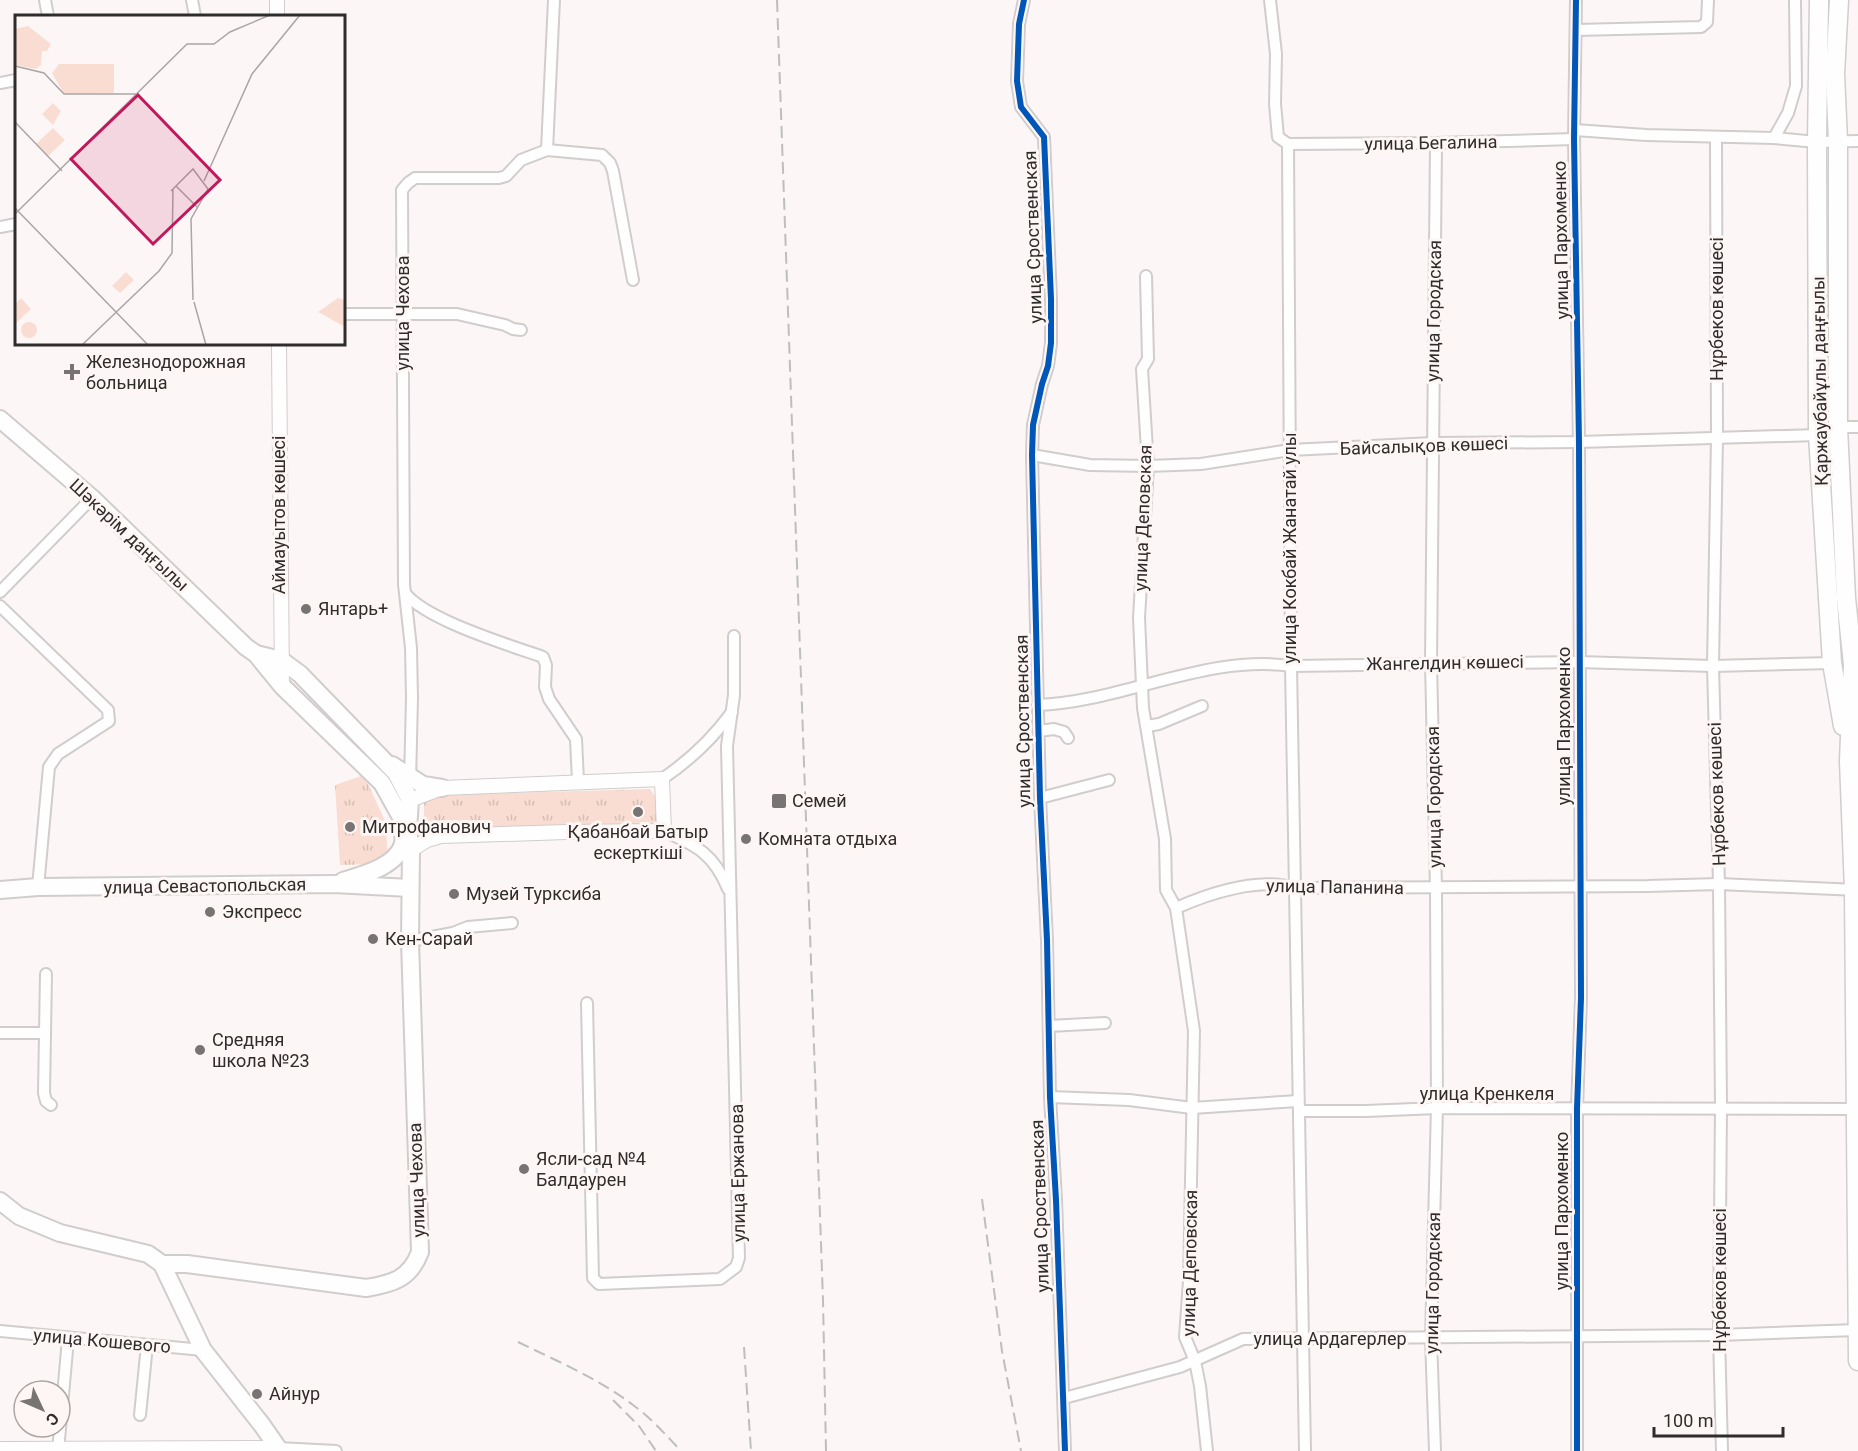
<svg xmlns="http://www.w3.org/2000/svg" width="1858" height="1451" viewBox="0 0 1858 1451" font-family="Roboto,sans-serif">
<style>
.grass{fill:url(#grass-tufts)}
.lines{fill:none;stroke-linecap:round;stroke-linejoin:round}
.street-casing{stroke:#d1cdcc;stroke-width:14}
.secondary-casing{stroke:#d1cdcc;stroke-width:16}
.primary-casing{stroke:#d1cdcc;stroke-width:20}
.highway-casing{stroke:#d1cdcc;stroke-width:21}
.street{stroke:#fffefe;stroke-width:10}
.secondary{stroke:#fffefe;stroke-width:14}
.primary{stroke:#fffefe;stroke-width:16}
.highway{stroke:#fffefe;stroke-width:18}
.rail{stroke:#bfbebe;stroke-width:2;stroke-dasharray:12 6;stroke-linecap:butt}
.cycleway-casing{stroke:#fef6f4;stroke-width:10}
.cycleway{stroke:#0057b8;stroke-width:6}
.poi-dot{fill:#777473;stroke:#fef6f4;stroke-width:2}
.labels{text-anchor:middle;stroke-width:6;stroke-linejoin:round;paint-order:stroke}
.street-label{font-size:18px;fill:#2f2d2c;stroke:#fef6f4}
.poi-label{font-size:18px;fill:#2f2d2c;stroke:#fef6f4;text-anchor:start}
.inset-road{fill:none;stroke:#aaa6a5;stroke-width:1.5}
.view{fill:#c2185b;fill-opacity:0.15;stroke:#c2185b;stroke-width:3}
.inset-edge{fill:none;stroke:#2f2d2c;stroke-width:3}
</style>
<defs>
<pattern id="grass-tufts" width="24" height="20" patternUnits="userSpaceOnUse" patternTransform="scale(1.5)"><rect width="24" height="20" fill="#f9ddd3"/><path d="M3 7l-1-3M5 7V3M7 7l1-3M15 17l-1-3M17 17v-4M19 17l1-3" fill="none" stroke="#d6beb5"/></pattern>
</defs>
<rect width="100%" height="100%" fill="#fcf7f6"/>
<g class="grass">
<polygon points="364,775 385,821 389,864 340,865 335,785"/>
<polygon points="650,789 657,799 657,821 647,829 437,832 424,827 424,802 434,795"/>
</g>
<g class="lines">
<g class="street-casing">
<g id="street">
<polyline points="45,0 48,16"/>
<polyline points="192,0 195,16"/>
<polyline points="1024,0 1019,24 1017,81 1021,107 1044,137 1051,299 1051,343 1048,366 1042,384 1033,425 1032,455 1040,798 1047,940 1050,1097 1056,1200 1065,1451"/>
<polyline points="1270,0 1276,54 1275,104 1278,137 1288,144"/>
<polyline points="1576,0 1574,139 1579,442 1581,998 1577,1109 1577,1451"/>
<polyline points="1576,30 1701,27 1707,22 1708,0"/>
<polyline points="0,83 16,80"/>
<polyline points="1575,130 1646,135 1774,138 1817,142 1858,141"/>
<polyline points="1716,138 1717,438 1713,666 1719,884 1721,1107 1719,1335 1722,1451"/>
<polyline points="1774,138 1788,113 1796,86 1795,0"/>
<polyline points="1288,144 1291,666 1305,1451"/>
<polyline points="1288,144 1436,143 1574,139"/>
<polyline points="547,150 554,0"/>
<polyline points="0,227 16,224"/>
<polyline points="1146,276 1148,359 1142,369 1148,466 1139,618 1143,708 1165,839 1166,890 1176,908 1194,1031 1189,1281 1185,1337 1195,1361 1200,1386 1207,1451"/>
<polyline points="344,314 457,314 505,325 513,329 521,330"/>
<polyline points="1838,427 1858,427"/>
<polyline points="1032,455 1090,465 1148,466 1201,464 1290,450 1433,443 1579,442 1818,435"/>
<polyline points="0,592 92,498"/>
<path d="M405 593C426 620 509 645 543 657L546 665 545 687 549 699 576 739 578 781"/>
<polyline points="0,606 108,710 109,721 58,754 49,767 38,887"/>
<path d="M1037 705C1123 702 1205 654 1291 666L1578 662 1713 666 1832 663"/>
<polyline points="1147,726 1159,724 1202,706"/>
<polyline points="1039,731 1054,729 1064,732 1068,738"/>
<path d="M662 779C689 761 713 738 732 712"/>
<polyline points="410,782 412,698 411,648 404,584 402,190 408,183 415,178 499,178 506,176 521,160 547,150 602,155 610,163 613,171 633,280"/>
<polyline points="1040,798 1109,780"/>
<path d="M664 831C697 846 714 854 728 889"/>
<path d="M1176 908C1210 893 1259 877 1295 888L1648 886 1719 884 1858 890"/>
<polyline points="410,941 453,933 468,927 512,923"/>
<polyline points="46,974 44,1093 46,1101 51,1105"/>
<polyline points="587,1003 593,1278 599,1284 720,1279 736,1267 739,1258 727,746 734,695 734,636"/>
<polyline points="1049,1026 1105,1023"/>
<polyline points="0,1033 44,1033"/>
<polyline points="1050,1097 1129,1100 1192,1108 1298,1101"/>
<polyline points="1299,1111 1366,1111 1437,1108 1856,1109"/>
<polyline points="0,1331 203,1350"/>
<polyline points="1064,1398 1180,1367 1243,1339 1719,1335 1857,1330"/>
<polyline points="140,1415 147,1345"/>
<polyline points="278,1448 336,1451"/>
<polyline points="58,1451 68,1339"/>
<polyline points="1435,1451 1431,1339 1437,1108 1436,889 1431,662 1436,143"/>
</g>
</g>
<g class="secondary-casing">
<g id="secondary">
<polyline points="277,0 277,16"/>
<polyline points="279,344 282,686"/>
<polyline points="405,809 410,800 442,788 662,779 664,831 567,832 441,836 427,840 411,850"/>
<polyline points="0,1449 278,1448"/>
</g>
</g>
<g class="primary-casing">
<g id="primary">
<polyline points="0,419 92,498 246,647 256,654 282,686 382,783 408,830"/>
<polyline points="392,765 423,785 442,788"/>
<path d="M343 881C362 875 396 867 403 844 404 839 403 833 403 829"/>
<polyline points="0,890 38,887 334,884 410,888"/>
<polyline points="0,1201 19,1216 60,1233 148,1254 162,1264 203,1350 262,1425 280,1451"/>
<path d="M162 1264H187L366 1288C392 1284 410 1279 420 1252L410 941 411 850 408 830 410 800 396 773 300 674 281 660 256 654"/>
</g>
</g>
<g class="highway-casing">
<g id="highway">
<polyline points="1819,0 1817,142 1818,435 1832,663 1843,726"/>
<polyline points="1839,0 1835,74 1838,141 1838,427 1846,598 1853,664 1849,761 1854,890 1858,1361"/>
</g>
</g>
<use href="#street" class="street"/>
<use href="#secondary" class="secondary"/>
<use href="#primary" class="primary"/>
<use href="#highway" class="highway"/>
<g class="rail">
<polyline points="777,0 823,1300 826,1451"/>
<polyline points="982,1199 1002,1351 1021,1451"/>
<path d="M518 1342C557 1361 599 1379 633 1405 651 1418 666 1435 681 1451"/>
<polyline points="744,1347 751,1451"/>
<polyline points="613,1400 639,1426 656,1451"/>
</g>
<g class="cycleway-casing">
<g id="cycleway">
<polyline points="1024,0 1019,24 1017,81 1021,107 1044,137 1051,299 1051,343 1048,366 1042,384 1033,425 1032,455 1040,798 1047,940 1050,1097 1056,1200 1065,1451"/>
<polyline points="1576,0 1574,139 1579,442 1581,998 1577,1109 1577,1451"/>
</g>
</g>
<use href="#cycleway" class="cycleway"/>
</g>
<g class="poi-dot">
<path d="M69 363h6v6h6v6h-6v6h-6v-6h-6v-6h6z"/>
<circle cx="306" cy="609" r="6"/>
<rect x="771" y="793" width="16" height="16" rx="3"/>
<circle cx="638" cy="812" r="6"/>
<circle cx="350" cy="827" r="6"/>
<circle cx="746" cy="839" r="6"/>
<circle cx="454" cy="894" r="6"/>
<circle cx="210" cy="912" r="6"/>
<circle cx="373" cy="939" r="6"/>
<circle cx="200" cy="1050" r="6"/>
<circle cx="524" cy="1169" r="6"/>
<circle cx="257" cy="1394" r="6"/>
</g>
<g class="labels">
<g class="street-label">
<text transform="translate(1431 143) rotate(-1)" y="6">улица Бегалина</text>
<text transform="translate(1033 237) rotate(-92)" y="6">улица Сроственская</text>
<text transform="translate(1561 240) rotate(-91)" y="6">улица Пархоменко</text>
<text transform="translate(1717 309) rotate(-90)" y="6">Нұрбеков көшесі</text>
<text transform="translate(1434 311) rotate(-89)" y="6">улица Городская</text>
<text transform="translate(403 313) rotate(-90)" y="6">улица Чехова</text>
<text transform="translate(1820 381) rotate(-91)" y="6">Қаржаубайұлы даңғылы</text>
<text transform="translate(1424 446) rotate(-2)" y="6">Байсалықов көшесі</text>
<text transform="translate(279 515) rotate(-90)" y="6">Аймауытов көшесі</text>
<text transform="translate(1143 518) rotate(-88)" y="6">улица Деповская</text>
<text transform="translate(129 535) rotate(43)" y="6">Шәкәрім даңғылы</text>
<text transform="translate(1290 548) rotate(-90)" y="6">улица Кокбай Жанатай улы</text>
<text transform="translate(1445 663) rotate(-1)" y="6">Жангелдин көшесі</text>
<text transform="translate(1023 721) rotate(-91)" y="6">улица Сроственская</text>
<text transform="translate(1564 726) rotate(-90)" y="6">улица Пархоменко</text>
<text transform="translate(1717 794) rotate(-92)" y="6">Нұрбеков көшесі</text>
<text transform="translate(1434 797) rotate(-91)" y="6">улица Городская</text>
<text transform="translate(205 886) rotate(-1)" y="6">улица Севастопольская</text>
<text transform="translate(1335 887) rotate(1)" y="6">улица Папанина</text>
<text x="1487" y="1100">улица Кренкеля</text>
<text transform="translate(738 1173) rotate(-91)" y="6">улица Ержанова</text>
<text transform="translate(417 1180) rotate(-92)" y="6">улица Чехова</text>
<text transform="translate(1040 1206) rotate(-92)" y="6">улица Сроственская</text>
<text transform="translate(1562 1211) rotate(-90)" y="6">улица Пархоменко</text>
<text transform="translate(1190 1263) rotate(-89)" y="6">улица Деповская</text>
<text transform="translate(1720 1280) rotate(-90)" y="6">Нұрбеков көшесі</text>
<text transform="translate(1433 1283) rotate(-89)" y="6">улица Городская</text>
<text x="1330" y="1345">улица Ардагерлер</text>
<text transform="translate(102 1341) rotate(5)" y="6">улица Кошевого</text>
</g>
<g class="poi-label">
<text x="86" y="368">Железнодорожная<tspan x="86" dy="21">больница</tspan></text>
<text x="318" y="615">Янтарь+</text>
<text x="792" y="807">Семей</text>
<text x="362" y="833">Митрофанович</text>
<text x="638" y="838" text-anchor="middle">Қабанбай Батыр<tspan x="638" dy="21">ескерткіші</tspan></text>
<text x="758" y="845">Комната отдыха</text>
<text x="466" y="900">Музей Турксиба</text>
<text x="222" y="918">Экспресс</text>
<text x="385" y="945">Кен-Сарай</text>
<text x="212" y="1046">Средняя<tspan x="212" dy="21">школа №23</tspan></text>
<text x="536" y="1165">Ясли-сад №4<tspan x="536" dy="21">Балдаурен</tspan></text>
<text x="269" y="1400">Айнур</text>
</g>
</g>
<g transform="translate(15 15)">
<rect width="330" height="330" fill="#fcf7f6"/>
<path d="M44 49H99V78L49 79 37 58ZM38 88 46 96 38 110 27 99ZM38 113 50 125 33 141 21 129ZM111 257 119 265 105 278 97 271ZM6 283 16 294 0 309V289ZM323 283 330 285V312L303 297Z" fill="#f9ddd3"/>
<path d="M13 11 36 29 32 36H27L26 50 21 54 0 50V14Z" fill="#f9ddd3"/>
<path d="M6 315a8 8 0 1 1 16 0a8 8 0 1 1-16 0Z" fill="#f9ddd3"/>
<path class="inset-road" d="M0 51 29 58 49 79H123M0 107 47 156M189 166 237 59 285 0M161 171 182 192M156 176 178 154 193 174 176 204 178 285M0 193 133 330M0 199 172 29H199L215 17 255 0M179 287 191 330M67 330 144 256 157 238 158 174"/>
<path class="view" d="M123 80 205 165 138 229 56 144Z"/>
<rect width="330" height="330" class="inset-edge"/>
</g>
<g transform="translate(42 1409) rotate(134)"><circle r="28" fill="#fef6f4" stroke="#aba6a4" stroke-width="1.5"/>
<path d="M0-4.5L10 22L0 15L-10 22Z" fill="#777473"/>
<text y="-9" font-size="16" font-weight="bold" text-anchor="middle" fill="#2f2d2c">С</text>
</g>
<path d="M1654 1427v9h129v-9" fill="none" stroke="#2f2d2c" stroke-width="3"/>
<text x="1663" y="1427" font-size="18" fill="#2f2d2c" stroke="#fef6f4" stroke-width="4.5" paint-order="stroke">100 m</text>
</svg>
